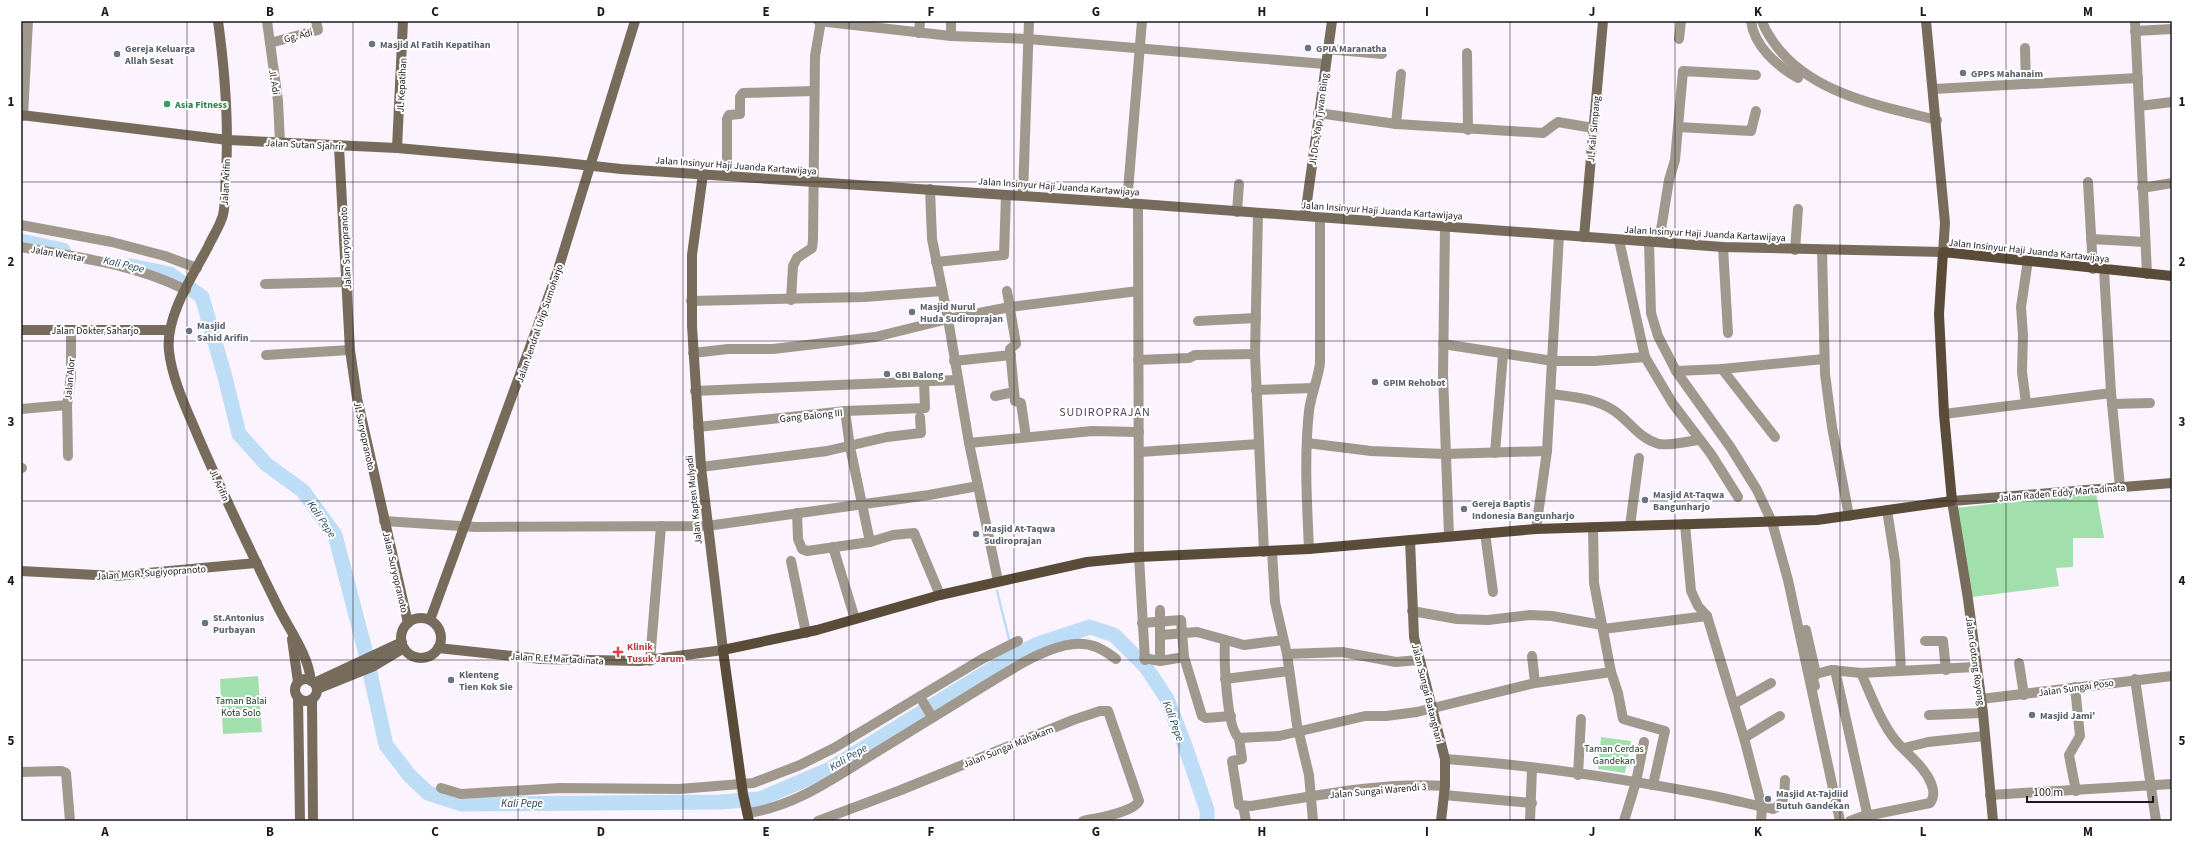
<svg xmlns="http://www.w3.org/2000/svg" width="2193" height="842" viewBox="0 0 2193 842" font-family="'Source Sans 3',sans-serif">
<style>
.green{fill:#a1e0ac}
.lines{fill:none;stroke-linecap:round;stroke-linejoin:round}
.stream{stroke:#bdddf6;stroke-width:2.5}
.river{stroke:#bdddf6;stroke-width:15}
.street{stroke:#a1988d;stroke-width:10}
.secondary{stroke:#776c5b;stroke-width:10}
.primary{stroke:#5a4c39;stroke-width:10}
.grid{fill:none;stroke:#1e1721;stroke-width:1;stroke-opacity:0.55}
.worship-dot{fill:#6b7280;stroke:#fff;stroke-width:1.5}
.leisure-dot{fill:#2e9e5b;stroke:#fff;stroke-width:1.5}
.health-dot{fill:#e0444e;stroke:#fff;stroke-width:1.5}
.labels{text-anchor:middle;stroke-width:4;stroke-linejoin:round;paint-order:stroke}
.street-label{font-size:10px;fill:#1e1721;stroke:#fff}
.worship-label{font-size:10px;font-weight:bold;fill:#5b616d;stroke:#fff;text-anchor:start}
.leisure-label{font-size:10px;font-weight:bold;fill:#27864d;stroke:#fff;text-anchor:start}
.health-label{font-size:10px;font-weight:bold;fill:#be3a42;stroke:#fff;text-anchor:start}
.park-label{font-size:10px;fill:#12331a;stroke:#fff}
.water-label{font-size:11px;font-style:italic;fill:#183d56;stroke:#fff}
.quarter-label{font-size:12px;letter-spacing:1px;fill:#54455c;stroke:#fff}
.neatline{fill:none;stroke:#1e1721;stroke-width:1.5}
.grid-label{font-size:13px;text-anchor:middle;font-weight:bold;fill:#1e1721}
</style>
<rect width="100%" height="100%" fill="#fbf4ff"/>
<g class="green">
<polygon points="2096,492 2104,538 2073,538 2073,567 2056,568 2059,586 1972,597 1956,508"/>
<polygon points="258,676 262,732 223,734 220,679"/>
<polygon points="1601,737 1631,741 1625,773 1598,769"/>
</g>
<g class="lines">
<g class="stream">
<polyline points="997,591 1010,643"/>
<polyline points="1012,647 1015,655"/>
</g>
<g class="river">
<polyline points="21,241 63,250"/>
<polyline points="131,266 170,274 202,297 225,377 239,434 266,464 303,491 335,535 365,650 386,745 409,775 428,793 462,804 720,802 760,799 830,769 1013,656 1038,644 1090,627 1114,635 1146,667 1167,699 1184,743 1207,810 1207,821"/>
</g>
<g class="street">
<polyline points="267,21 278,101 280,143"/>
<polyline points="818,21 951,36 1028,39 1325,64"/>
<path d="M1751 21C1754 46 1777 66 1798 78"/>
<path d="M1762 21C1764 28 1768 34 1772 40 1807 93 1880 106 1937 120"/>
<polyline points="2135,21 2147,274"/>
<polyline points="2135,31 2172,29"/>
<polyline points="919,33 920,21"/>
<polyline points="951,36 951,21"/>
<polyline points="1679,39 1681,21"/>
<polyline points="270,43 318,30 316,21"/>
<polyline points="2025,48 2026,84"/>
<polyline points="1327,49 1382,54"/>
<polyline points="1467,53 1468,130"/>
<polyline points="1934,89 2138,78"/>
<polyline points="2139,106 2172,102"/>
<polyline points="1318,113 1396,124 1543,133 1558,122 1593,128"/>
<polyline points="23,116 28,21"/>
<polyline points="1396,124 1401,74"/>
<polyline points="1678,127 1751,131 1756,111"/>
<polyline points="727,176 727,119 729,115 740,114 740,97 743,93 814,91"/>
<polyline points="2088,182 2093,269"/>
<polyline points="2142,188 2172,183"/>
<polyline points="930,189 932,239 948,319 969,443 998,581"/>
<polyline points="1023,195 1029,21"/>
<polyline points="1127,203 1142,21"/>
<polyline points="1138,204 1139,557 1145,660"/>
<polyline points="1237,212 1239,184"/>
<polyline points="1258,214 1255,354 1264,552"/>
<polyline points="21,225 112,242 165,256 197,268"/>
<polyline points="1445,227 1443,375 1449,536"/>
<polyline points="2091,239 2145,242"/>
<polyline points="1649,241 1651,313 1658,336 1676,371 1731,448 1757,490 1772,522 1788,580 1840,821"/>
<polyline points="1659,242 1669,180 1675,160 1683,71 1756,75"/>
<path d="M21 247C77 257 134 264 186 290"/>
<polyline points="1723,247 1728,333"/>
<polyline points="1795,250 1798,209"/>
<polyline points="1822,250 1825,374 1832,427 1849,516"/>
<polyline points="936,262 1004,255 1006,195"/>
<polyline points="2104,270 2111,393 2120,487"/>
<polyline points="265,284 346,282"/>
<polyline points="1007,291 1016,344 1010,349 1015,401 1021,403 1026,437"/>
<polyline points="791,300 793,266 797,258 812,248 813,240 815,56 821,21"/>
<polyline points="691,301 865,297 942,291"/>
<polyline points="1198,321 1256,318"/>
<polyline points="1443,344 1553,361 1595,361 1645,357 1619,240"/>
<polyline points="693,353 728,349 773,349 875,337 948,319 1010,307 1138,291"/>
<polyline points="266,355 350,350"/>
<polyline points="1645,357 1673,404 1711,454 1738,497"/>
<polyline points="1138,360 1189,358 1195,355 1255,354"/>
<polyline points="954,361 1011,355"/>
<polyline points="1722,369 1775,437"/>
<polyline points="1676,371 1722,369 1824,359"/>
<polyline points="1256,390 1313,388"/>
<polyline points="695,391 957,380"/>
<path d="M1551 394C1572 397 1594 398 1613 410 1629 420 1639 439 1659 444 1672 446 1687 441 1699 440"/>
<polyline points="995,396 1014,392"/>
<polyline points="2026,403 2022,372 2023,335 2021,307 2028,260"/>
<polyline points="2112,404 2150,403"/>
<polyline points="67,405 68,456"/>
<polyline points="21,409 67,405 71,376 71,330"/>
<polyline points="845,411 850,447 870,542"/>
<polyline points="1944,414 2111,393"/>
<polyline points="698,427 845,411 925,408 924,381"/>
<polyline points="969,443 1092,431 1139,432"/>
<polyline points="1307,443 1371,451 1445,454 1547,451 1559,235"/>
<polyline points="1140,452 1259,444"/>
<polyline points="1495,453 1503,354"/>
<polyline points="701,467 827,451 887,437 921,433 920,417"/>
<polyline points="21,468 22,468"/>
<polyline points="1887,510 1895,561 1901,671"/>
<polyline points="797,513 798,539 802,549 807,551 870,542 893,535 914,533 940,595"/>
<polyline points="384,521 476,527 707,526 929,495 978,486"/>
<polyline points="1685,524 1691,591 1698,606 1707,616 1744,738 1762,807 1761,821"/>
<polyline points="1630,526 1639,458"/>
<polyline points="1593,527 1594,583 1611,672 1618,693 1623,719 1665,731 1653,785"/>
<polyline points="1536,529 1547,451"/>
<polyline points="1485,533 1493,592"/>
<polyline points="833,547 855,619"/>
<path d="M1309 549C1307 504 1304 456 1309 411 1311 394 1318 380 1320 363V218"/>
<polyline points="1272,551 1275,602 1287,654 1297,725 1309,775 1313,821"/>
<polyline points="791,561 806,633"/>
<polyline points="1412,611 1457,619 1488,620 1530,615 1552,616 1602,625"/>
<polyline points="1142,623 1181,620 1184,657 1202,716 1206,718 1231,716"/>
<polyline points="1603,629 1707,616"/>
<polyline points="1806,630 1816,674 1813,679 1815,686"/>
<polyline points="1161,635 1197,632 1244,645 1283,640"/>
<path d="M1225 640C1224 658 1226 728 1239 738L1242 759 1232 761 1239 805 1251 806C1315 796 1380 782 1445 786"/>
<polyline points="1925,641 1943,641 1946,670"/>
<polyline points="1287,654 1342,652 1396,662 1418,660"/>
<polyline points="1532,656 1535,683"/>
<polyline points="1144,658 1160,661 1184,657"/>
<polyline points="650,661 661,526"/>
<polyline points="1160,661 1160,610"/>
<polyline points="2019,663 2024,695"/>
<path d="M1835 670 1867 813 1871 815 1930 803C1935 796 1934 790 1931 783 1924 766 1907 754 1896 741 1880 721 1871 695 1861 673"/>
<polyline points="1816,674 1831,670 1861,673 1975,667"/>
<polyline points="1225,679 1289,671"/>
<polyline points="2135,679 2156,821"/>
<polyline points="2075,687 2080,736 2069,755 2076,791"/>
<polyline points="920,697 932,717"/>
<polyline points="1981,699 2172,676"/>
<polyline points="1734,704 1771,683"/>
<polyline points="1929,715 1983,713"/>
<polyline points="1239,738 1279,736 1365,716 1386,716 1417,712 1535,683 1611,672"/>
<polyline points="1744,738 1780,716"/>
<polyline points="1904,748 1928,742 1985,736"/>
<path d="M1445 759C1535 765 1625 779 1714 796 1734 800 1753 805 1773 809 1786 803 1784 793 1785 780"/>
<polyline points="21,772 61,771 66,773 70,821"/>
<polyline points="1578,775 1581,719"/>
<polyline points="441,788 461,794 560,788 679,789 753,783 800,765 834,748 982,659 1018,641"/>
<polyline points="1444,795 1532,803"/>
<polyline points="1990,795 2172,784"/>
<polyline points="1243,806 1246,821"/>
<path d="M747 813C795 807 835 777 875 753 913 730 951 706 989 683 1014 668 1045 647 1074 644 1091 642 1103 649 1116 659"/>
<path d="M818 821 901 790 1073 720 1100 711H1108L1139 801C1133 813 1096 818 1083 821"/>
<polyline points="1530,821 1532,768"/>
<polyline points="1624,821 1636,782 1644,742"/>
<polyline points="1850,821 1869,814"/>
</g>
<g class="secondary">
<path d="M218 21C225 72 229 121 226 172 225 186 226 201 223 215 220 226 213 236 208 247 193 275 165 317 169 351 172 379 186 408 197 434 222 493 250 550 278 607 290 631 308 654 311 681"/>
<polyline points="21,115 228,140 397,148 556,162 621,169 1127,203 1723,247 1943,252 1945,223 1926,21"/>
<polyline points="339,147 350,350 357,398 408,623"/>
<polyline points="397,148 403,21"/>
<polyline points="1305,216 1332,21"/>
<polyline points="1584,237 1603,21"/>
<polyline points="21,330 169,330"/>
<polyline points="1410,540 1414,637 1445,759 1445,786 1441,821"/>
<polyline points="21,571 115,576 257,563"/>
<circle cx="421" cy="638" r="20"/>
<polyline points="430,620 556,276 635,21"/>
<polyline points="292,639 298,682"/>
<polyline points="438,648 541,659 640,661 723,650 701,467 692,326 692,255 703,174"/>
<circle cx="306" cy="690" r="11"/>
<polyline points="314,683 402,642"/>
<polyline points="317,689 374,666 404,648"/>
<polyline points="298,697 300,821"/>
<polyline points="312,699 313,821"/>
<polyline points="1993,821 1983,713 1968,599 1952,501 2172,483"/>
</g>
<polyline class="primary" points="749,821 743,794 723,650 817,630 940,595 1087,562 1139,557 1309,549 1536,529 1817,520 1952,501 1944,414 1939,314 1943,252 2172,276"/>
</g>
<path class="grid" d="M187 21V821M353 21V821M518 21V821M683 21V821M849 21V821M1014 21V821M1179 21V821M1344 21V821M1510 21V821M1675 21V821M1840 21V821M2006 21V821M21 182H2172M21 341H2172M21 501H2172M21 660H2172"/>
<g class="worship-dot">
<circle cx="372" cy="44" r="4"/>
<circle cx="1308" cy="48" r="4"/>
<circle cx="117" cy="54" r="4"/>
<circle cx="1963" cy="73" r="4"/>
<circle cx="912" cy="312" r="4"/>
<circle cx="189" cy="331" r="4"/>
<circle cx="887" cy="374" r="4"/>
<circle cx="1375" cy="382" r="4"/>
<circle cx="1645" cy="500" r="4"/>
<circle cx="1464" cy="509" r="4"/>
<circle cx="976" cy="534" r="4"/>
<circle cx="205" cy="623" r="4"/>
<circle cx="451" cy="680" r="4"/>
<circle cx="2032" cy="715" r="4"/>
<circle cx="1768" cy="799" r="4"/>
</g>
<circle class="leisure-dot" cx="167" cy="104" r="4"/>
<path class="health-dot" d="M616 646h4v4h4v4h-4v4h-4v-4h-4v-4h4z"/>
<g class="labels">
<g class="street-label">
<text transform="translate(298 35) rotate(-15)" y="4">Gg. Adi</text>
<text transform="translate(275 82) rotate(81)" y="4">Jl. Adi</text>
<text transform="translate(401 85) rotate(-87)" y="4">Jl. Kepatihan</text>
<text transform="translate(1318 119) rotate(-82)" y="4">Jl. Drs. Yap Tjwan Bing</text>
<text transform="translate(1593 129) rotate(-85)" y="4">Jl. Kali Simpang</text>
<text transform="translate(305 144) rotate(3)" y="4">Jalan Sutan Sjahrir</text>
<text transform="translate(736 165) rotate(4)" y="4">Jalan Insinyur Haji Juanda Kartawijaya</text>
<text transform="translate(225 182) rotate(-87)" y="4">Jalan Arifin</text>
<text transform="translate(1059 186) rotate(4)" y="4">Jalan Insinyur Haji Juanda Kartawijaya</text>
<text transform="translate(1382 210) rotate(4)" y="4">Jalan Insinyur Haji Juanda Kartawijaya</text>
<text transform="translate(1705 233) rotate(3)" y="4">Jalan Insinyur Haji Juanda Kartawijaya</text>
<text transform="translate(345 248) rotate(-93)" y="4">Jalan Suryopranoto</text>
<text transform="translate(2029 250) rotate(6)" y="4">Jalan Insinyur Haji Juanda Kartawijaya</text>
<text transform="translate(58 253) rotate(10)" y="4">Jalan Wentar</text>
<text transform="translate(539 323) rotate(-71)" y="4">Jalan Jendral Urip Sumoharjo</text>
<text x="95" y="334">Jalan Dokter Saharjo</text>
<text transform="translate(69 379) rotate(-85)" y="4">Jalan Alor</text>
<text transform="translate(811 415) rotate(-6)" y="4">Gang Balong III</text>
<text transform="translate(365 436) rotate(78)" y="4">Jl. Suryopranoto</text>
<text transform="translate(220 485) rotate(65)" y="4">Jl. Arifin</text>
<text transform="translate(2062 492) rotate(-5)" y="4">Jalan Raden Eddy Martadinata</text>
<text transform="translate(693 500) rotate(-96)" y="4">Jalan Kapten Mulyadi</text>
<text transform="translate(151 572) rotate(-4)" y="4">Jalan MGR. Sugiyopranoto</text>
<text transform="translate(396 572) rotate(77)" y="4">Jalan Suryopranoto</text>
<text transform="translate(557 658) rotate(3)" y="4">Jalan R.E. Martadinata</text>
<text transform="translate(1976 661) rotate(82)" y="4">Jalan Gotong Royong</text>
<text transform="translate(2076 687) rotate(-8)" y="4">Jalan Sungai Poso</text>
<text transform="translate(1428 693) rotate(76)" y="4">Jalan Sungai Batanghari</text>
<text transform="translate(1008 746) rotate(-22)" y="4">Jalan Sungai Mahakam</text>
<text transform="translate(1378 790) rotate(-5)" y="4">Jalan Sungai Warendi 3</text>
</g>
<g class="worship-label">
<text x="380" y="48">Masjid Al Fatih Kepatihan</text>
<text x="125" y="52">Gereja Keluarga<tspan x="125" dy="12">Allah Sesat</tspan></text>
<text x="1316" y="52">GPIA Maranatha</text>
<text x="1971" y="77">GPPS Mahanaim</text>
<text x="920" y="310">Masjid Nurul<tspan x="920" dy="12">Huda Sudiroprajan</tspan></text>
<text x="197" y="329">Masjid<tspan x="197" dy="12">Sahid Arifin</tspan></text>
<text x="895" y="378">GBI Balong</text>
<text x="1383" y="386">GPIM Rehobot</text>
<text x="1653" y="498">Masjid At-Taqwa<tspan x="1653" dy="12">Bangunharjo</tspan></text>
<text x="1472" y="507">Gereja Baptis<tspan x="1472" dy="12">Indonesia Bangunharjo</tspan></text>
<text x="984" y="532">Masjid At-Taqwa<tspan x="984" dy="12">Sudiroprajan</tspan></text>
<text x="213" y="621">St.Antonius<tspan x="213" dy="12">Purbayan</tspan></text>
<text x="459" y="678">Klenteng<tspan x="459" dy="12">Tien Kok Sie</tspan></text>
<text x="2040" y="719">Masjid Jami'</text>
<text x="1776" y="797">Masjid At-Tajdiid<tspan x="1776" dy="12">Butuh Gandekan</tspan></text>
</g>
<g class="leisure-label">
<text x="175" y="108">Asia Fitness</text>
</g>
<g class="health-label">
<text x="627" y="650">Klinik<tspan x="627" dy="12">Tusuk Jarum</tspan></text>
</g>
<g class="park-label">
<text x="241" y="704">Taman Balai<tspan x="241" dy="12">Kota Solo</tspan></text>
<text x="1614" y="752">Taman Cerdas<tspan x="1614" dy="12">Gandekan</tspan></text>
</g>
<g class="water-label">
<text transform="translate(124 264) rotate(13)" y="4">Kali Pepe</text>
<text transform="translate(322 519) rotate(56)" y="4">Kali Pepe</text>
<text transform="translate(1174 721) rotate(70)" y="4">Kali Pepe</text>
<text transform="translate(848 757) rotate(-31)" y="4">Kali Pepe</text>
<text x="522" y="807">Kali Pepe</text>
</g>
<g class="quarter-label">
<text x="1105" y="416">SUDIROPRAJAN</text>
</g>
</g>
<rect width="2193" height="842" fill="none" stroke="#ffffff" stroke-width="44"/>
<path d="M2027 796v6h126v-6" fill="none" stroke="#1e1721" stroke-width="2"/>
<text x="2033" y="796" font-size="12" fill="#1e1721" stroke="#ffffff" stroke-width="3" paint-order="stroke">100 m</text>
<rect x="22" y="22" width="2149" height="798" class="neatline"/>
<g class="grid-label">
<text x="105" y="16">A</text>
<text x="270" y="16">B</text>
<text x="435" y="16">C</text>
<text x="601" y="16">D</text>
<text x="766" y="16">E</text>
<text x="931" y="16">F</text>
<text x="1096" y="16">G</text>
<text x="1262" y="16">H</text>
<text x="1427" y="16">I</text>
<text x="1592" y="16">J</text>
<text x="1758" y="16">K</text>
<text x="1923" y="16">L</text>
<text x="2088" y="16">M</text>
<text x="11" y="106">1</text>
<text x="2182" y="106">1</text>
<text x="11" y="266">2</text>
<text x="2182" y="266">2</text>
<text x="11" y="426">3</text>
<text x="2182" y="426">3</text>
<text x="11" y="585">4</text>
<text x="2182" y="585">4</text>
<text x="11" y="745">5</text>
<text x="2182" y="745">5</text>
<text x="105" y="836">A</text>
<text x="270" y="836">B</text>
<text x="435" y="836">C</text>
<text x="601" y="836">D</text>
<text x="766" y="836">E</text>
<text x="931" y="836">F</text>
<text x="1096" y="836">G</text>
<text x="1262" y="836">H</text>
<text x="1427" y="836">I</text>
<text x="1592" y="836">J</text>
<text x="1758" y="836">K</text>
<text x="1923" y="836">L</text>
<text x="2088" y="836">M</text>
</g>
</svg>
